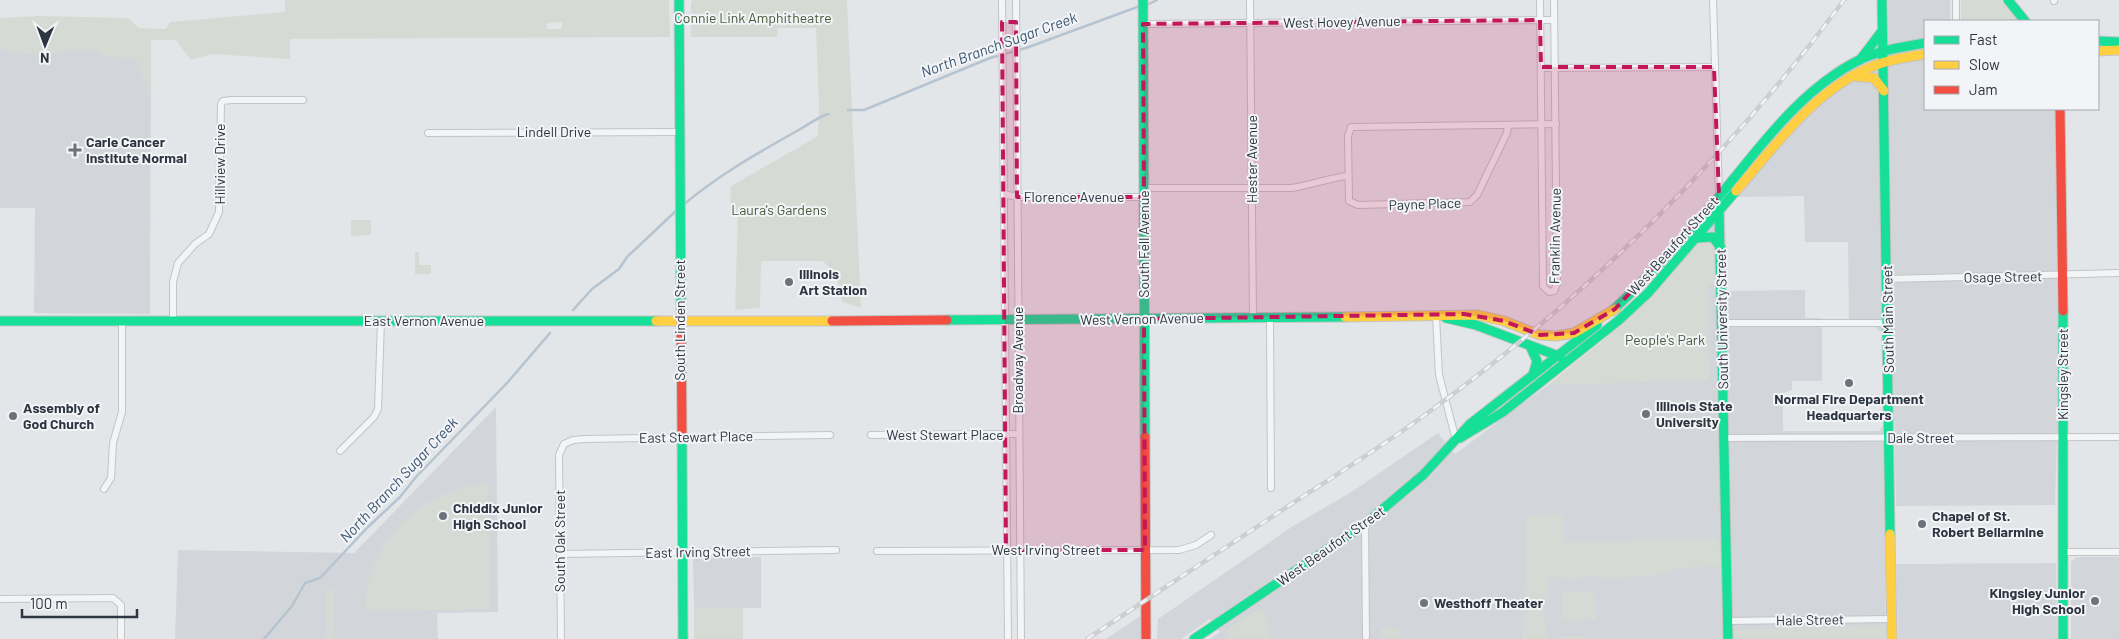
<svg xmlns="http://www.w3.org/2000/svg" width="2119" height="639" viewBox="0 0 2119 639" font-family="Barlow,sans-serif">
<style>
.built{fill:#d2d6db}
.green{fill:#d5dbd4;fill-rule:evenodd}
.lines{fill:none;stroke-linecap:round;stroke-linejoin:round}
.stream{stroke:#b5c4d0;stroke-width:2.5}
.street-casing{stroke:#c2c4c6;stroke-width:8}
.fast-casing{stroke:#c2c4c6;stroke-width:11}
.slow-casing{stroke:#c2c4c6;stroke-width:11}
.jam-casing{stroke:#c2c4c6;stroke-width:11}
.street{stroke:#f3f4f5;stroke-width:6}
.fast{stroke:#16e098;stroke-width:9}
.slow{stroke:#ffcf43;stroke-width:9}
.jam{stroke:#f24e42;stroke-width:9}
.rail-casing{stroke:#ccced0;stroke-width:4.5}
.rail{stroke:#f2f4f7;stroke-width:2.5;stroke-dasharray:8;stroke-linecap:butt}
.marked{fill:#c2185b;fill-opacity:0.2;stroke:#c2185b;stroke-width:4;stroke-dasharray:10 6;stroke-linejoin:round}
.poi-dot{fill:#6c737b;stroke:#f2f4f7;stroke-width:2}
.labels{text-anchor:middle;stroke-width:4;stroke-linejoin:round;paint-order:stroke}
.park-label{font-size:14px;fill:#435a3b;stroke:#f2f4f7}
.street-label{font-size:14px;fill:#2c3540;stroke:#f2f4f7}
.poi-label{font-size:14px;font-weight:bold;fill:#2c3540;stroke:#f2f4f7;text-anchor:start}
.water-label{font-size:15px;font-style:italic;fill:#3a5670;stroke:#f2f4f7}
</style>
<rect width="100%" height="100%" fill="#e3e6e8"/>
<g class="built">
<polygon points="1888,0 1950,0 1950,21 1925,21 1925,109 2055,109 2058,394 2055,505 1896,506 1892,332 1881,332 1874,327 1849,327 1848,242 1805,242 1804,196 1736,197 1817,104 1846,83 1888,65"/>
<polygon points="151,40 150,314 34,313 35,208 0,208 0,41"/>
<polygon points="1728,206 1725,213 1727,291 1805,290 1805,318 1822,318 1822,381 1792,381 1792,390 1783,393 1783,431 1879,431 1883,426 1886,639 1210,639 1220,632 1210,619 1181,639 1157,639 1158,619 1293,526 1353,491 1438,433 1455,454 1548,385 1604,340 1648,300"/>
<polygon points="496,407 498,612 437,613 438,639 175,639 178,550 354,553"/>
<polygon points="697,557 761,557 761,608 694,608 693,558"/>
<polygon points="2077,557 2119,557 2119,639 2071,639 2071,562"/>
<polygon points="2056,563 2057,639 1898,639 1896,564"/>
<polygon points="1142,615 1141,639 1106,639"/>
</g>
<g class="green">
<path d="M285 0H669L670 37 290 39V59L212 54 191 60 176 40H151V93H149L137 60 102 55 96 49C70 48 21 62 0 47V18L39 16 128 18 139 28 166 29 170 22 285 12ZM563 22 561 29H547V23Z"/>
<polygon points="693,0 847,0 861,308 842,302 836,274 823,261 761,261 760,308 735,310 738,215 730,214 731,186 818,136 819,104 816,28 778,28 777,37 691,37 691,2"/>
<polygon points="1961,0 2001,0 2019,21 1961,21"/>
<polygon points="351,220 371,220 371,235 351,236"/>
<polygon points="1704,239 1714,243 1716,246 1717,283 1708,284 1709,380 1548,385 1604,340 1648,300 1697,243"/>
<polygon points="415,252 419,252 419,265 431,265 431,274 415,274"/>
<path d="M488 484 490 609 366 611C364 603 366 594 368 585 380 529 432 487 488 484Z"/>
<polygon points="1563,515 1564,543 1715,538 1719,542 1720,566 1677,568 1666,573 1655,573 1655,576 1597,578 1597,576 1582,576 1582,579 1562,580 1561,577 1547,577 1549,599 1544,599 1544,621 1547,621 1547,636 1545,638 1581,636 1584,639 1522,639 1525,622 1522,608 1527,576 1527,516"/>
<polygon points="326,590 333,590 333,639 327,639"/>
<polygon points="1595,591 1596,619 1562,620 1562,592"/>
<rect x="694" y="608" width="49" height="31"/>
<polygon points="1262,610 1268,620 1269,639 1227,639 1228,629 1252,613"/>
<polygon points="1886,625 1886,639 1715,639 1733,630"/>
<rect x="1381" y="628" width="18" height="11"/>
</g>
<g class="lines">
<g class="stream">
<polyline points="1145,6 1157,0"/>
<polyline points="848,110 864,110 990,58 1026,48 1140,6"/>
<path d="M682 206C717 176 756 154 795 132 807 126 814 119 828 114"/>
<polyline points="573,310 592,289 619,269 627,257 678,209"/>
<polyline points="264,639 292,606 305,583 320,578 368,527 400,497 416,477 508,382 550,333"/>
</g>
<g class="street-casing">
<g id="street">
<polyline points="1002,0 1008,639"/>
<polyline points="1016,0 1021,639"/>
<polyline points="1250,0 1253,318"/>
<polyline points="1540,0 1543,286 1549,292 1554,291 1557,284 1554,0"/>
<polyline points="1713,0 1719,196"/>
<polyline points="2054,1 2054,0"/>
<polyline points="1956,21 1956,0"/>
<polyline points="1143,24 1554,20"/>
<polyline points="1541,68 1714,67"/>
<polyline points="1508,125 1507,133 1477,195 1470,202 1358,205 1349,201 1348,136 1351,127 1355,127 1556,124"/>
<polyline points="428,133 680,132"/>
<path d="M1144 188H1291C1311 185 1328 178 1348 176"/>
<polyline points="1004,194 1017,197 1144,197"/>
<polyline points="1887,279 2119,273"/>
<polyline points="1436,316 1439,375 1456,440"/>
<polyline points="1270,317 1271,488"/>
<polyline points="173,321 173,282 178,263 195,244 209,234 219,212 221,104 223,101 231,100 303,100"/>
<polyline points="1721,323 1888,323"/>
<polyline points="871,435 1019,434"/>
<polyline points="1724,438 2119,437"/>
<polyline points="340,451 374,417 378,409 381,321"/>
<polyline points="104,489 111,478 113,443 122,412 122,321"/>
<polyline points="1365,524 1366,637"/>
<polyline points="877,551 1179,550 1196,545 1211,535"/>
<polyline points="2063,552 2119,552"/>
<polyline points="560,554 836,550"/>
<polyline points="0,599 113,598 121,605 121,639"/>
<polyline points="1728,621 1892,619"/>
<polyline points="561,639 559,455 564,444 573,440 585,439 830,435"/>
</g>
</g>
<g class="fast-casing">
<g id="fast">
<polyline points="679,0 681,304"/>
<polyline points="1143,0 1145,437"/>
<polyline points="1882,0 1890,534"/>
<polyline points="2008,0 2025,21"/>
<polyline points="2098,41 2119,42"/>
<polyline points="1860,60 1882,31"/>
<polyline points="1719,209 1728,639"/>
<polyline points="1696,238 1713,237 1721,248"/>
<path d="M1612 311C1651 275 1687 235 1721 194 1762 145 1800 90 1859 60 1880 50 1902 47 1925 43"/>
<polyline points="2063,311 2063,639"/>
<polyline points="1446,318 1476,325 1561,357"/>
<polyline points="947,320 1345,317"/>
<polyline points="0,321 656,321"/>
<polyline points="1531,348 1537,361 1533,375"/>
<polyline points="682,436 683,639"/>
<polyline points="1460,438 1503,412 1619,320 1648,293 1736,191"/>
<polyline points="1194,639 1365,524 1423,475 1470,424 1597,325"/>
</g>
</g>
<g class="slow-casing">
<g id="slow">
<polyline points="2098,51 2119,50"/>
<polyline points="1852,76 1874,78 1884,91"/>
<path d="M1736 191C1778 143 1815 88 1876 65 1891 59 1909 57 1925 54"/>
<polyline points="1345,317 1478,315 1504,321 1540,335 1556,336 1574,333 1615,309"/>
<polyline points="656,321 832,321"/>
<polyline points="1890,534 1892,639"/>
</g>
</g>
<g class="jam-casing">
<g id="jam">
<polyline points="2060,109 2063,311"/>
<polyline points="681,304 682,436"/>
<polyline points="832,321 947,320"/>
<polyline points="1145,437 1146,639"/>
</g>
</g>
<use href="#street" class="street"/>
<use href="#fast" class="fast"/>
<use href="#slow" class="slow"/>
<use href="#jam" class="jam"/>
<g class="rail-casing">
<path id="rail" d="M1087 639C1156 593 1226 547 1296 501 1342 471 1389 442 1433 409 1589 295 1730 155 1844 0"/>
</g>
<use href="#rail" class="rail"/>
</g>
<path class="marked" d="M1540 20 1541 67H1714L1719 196 1615 309 1574 333 1540 335 1504 321 1464 314 1144 319 1145 550H1006L1002 22H1016L1017 197H1144L1143 24Z"/>
<g class="poi-dot">
<path d="M72.5 142.5h5v5h5v5h-5v5h-5v-5h-5v-5h5z"/>
<circle cx="789" cy="282" r="5"/>
<circle cx="1849" cy="383" r="5"/>
<circle cx="1646" cy="414" r="5"/>
<circle cx="13" cy="416" r="5"/>
<circle cx="443" cy="516" r="5"/>
<circle cx="1922" cy="524" r="5"/>
<circle cx="2095" cy="601" r="5"/>
<circle cx="1424" cy="603" r="5"/>
</g>
<g class="labels">
<g class="park-label">
<text x="753" y="23">Connie Link Amphitheatre</text>
<text x="779" y="215">Laura's Gardens</text>
<text x="1665" y="345">People's Park</text>
</g>
<g class="street-label">
<text transform="translate(1342 22) rotate(-1)" y="5">West Hovey Avenue</text>
<text x="554" y="137">Lindell Drive</text>
<text transform="translate(1252 159) rotate(-90)" y="5">Hester Avenue</text>
<text transform="translate(220 164) rotate(-90)" y="5">Hillview Drive</text>
<text x="1074" y="202">Florence Avenue</text>
<text transform="translate(1425 204) rotate(-2)" y="5">Payne Place</text>
<text transform="translate(1555 236) rotate(-89)" y="5">Franklin Avenue</text>
<text transform="translate(1144 244) rotate(-90)" y="5">South Fell Avenue</text>
<text transform="translate(1673 246) rotate(-48)" y="5">West Beaufort Street</text>
<text transform="translate(2003 277) rotate(-1)" y="5">Osage Street</text>
<text transform="translate(1142 319) rotate(-1)" y="5">West Vernon Avenue</text>
<text transform="translate(1722 319) rotate(-91)" y="5">South University Street</text>
<text transform="translate(1888 319) rotate(-91)" y="5">South Main Street</text>
<text transform="translate(680 320) rotate(-90)" y="5">South Linden Street</text>
<text x="424" y="326">East Vernon Avenue</text>
<text transform="translate(1018 360) rotate(-90)" y="5">Broadway Avenue</text>
<text transform="translate(2063 374) rotate(-90)" y="5">Kingsley Street</text>
<text x="945" y="440">West Stewart Place</text>
<text transform="translate(696 437) rotate(-1)" y="5">East Stewart Place</text>
<text x="1921" y="443">Dale Street</text>
<text transform="translate(560 541) rotate(-90)" y="5">South Oak Street</text>
<text transform="translate(1331 546) rotate(-35)" y="5">West Beaufort Street</text>
<text x="1046" y="555">West Irving Street</text>
<text transform="translate(698 552) rotate(-1)" y="5">East Irving Street</text>
<text transform="translate(1810 620) rotate(-1)" y="5">Hale Street</text>
</g>
<g class="poi-label">
<text x="86" y="147">Carle Cancer<tspan x="86" dy="16">Institute Normal</tspan></text>
<text x="799" y="279">Illinois<tspan x="799" dy="16">Art Station</tspan></text>
<text x="1849" y="404" text-anchor="middle">Normal Fire Department<tspan x="1849" dy="16">Headquarters</tspan></text>
<text x="1656" y="411">Illinois State<tspan x="1656" dy="16">University</tspan></text>
<text x="23" y="413">Assembly of<tspan x="23" dy="16">God Church</tspan></text>
<text x="453" y="513">Chiddix Junior<tspan x="453" dy="16">High School</tspan></text>
<text x="1932" y="521">Chapel of St.<tspan x="1932" dy="16">Robert Bellarmine</tspan></text>
<text x="2085" y="598" text-anchor="end">Kingsley Junior<tspan x="2085" dy="16">High School</tspan></text>
<text x="1434" y="608">Westhoff Theater</text>
</g>
<g class="water-label">
<text transform="translate(999 45) rotate(-20)" y="5">North Branch Sugar Creek</text>
<text transform="translate(399 480) rotate(-47)" y="5">North Branch Sugar Creek</text>
</g>
</g>
<rect x="1924" y="20" width="175" height="90" fill="#f2f4f7" stroke="#a3a8ae"/>
<rect x="1934" y="36" width="25" height="8" fill="#16e098" stroke="#a3a8ae"/>
<text x="1969" y="45" font-size="15" fill="#2c3540">Fast</text>
<rect x="1934" y="61" width="25" height="8" fill="#ffcf43" stroke="#a3a8ae"/>
<text x="1969" y="70" font-size="15" fill="#2c3540">Slow</text>
<rect x="1934" y="86" width="25" height="8" fill="#f24e42" stroke="#a3a8ae"/>
<text x="1969" y="95" font-size="15" fill="#2c3540">Jam</text>
<g transform="translate(45 45) rotate(181)" stroke="#f2f4f7" stroke-width="4" paint-order="stroke">
<path d="M0-4L9 19L0 12L-9 19Z" fill="#2c3540"/>
<text y="-8" font-size="14" font-weight="bold" text-anchor="middle" fill="#2c3540">N</text>
</g>
<path d="M22 609v8h115v-8" fill="none" stroke="#2c3540" stroke-width="2.5"/>
<text x="30" y="609" font-size="15" fill="#2c3540" stroke="#f2f4f7" stroke-width="4" paint-order="stroke">100 m</text>
</svg>
